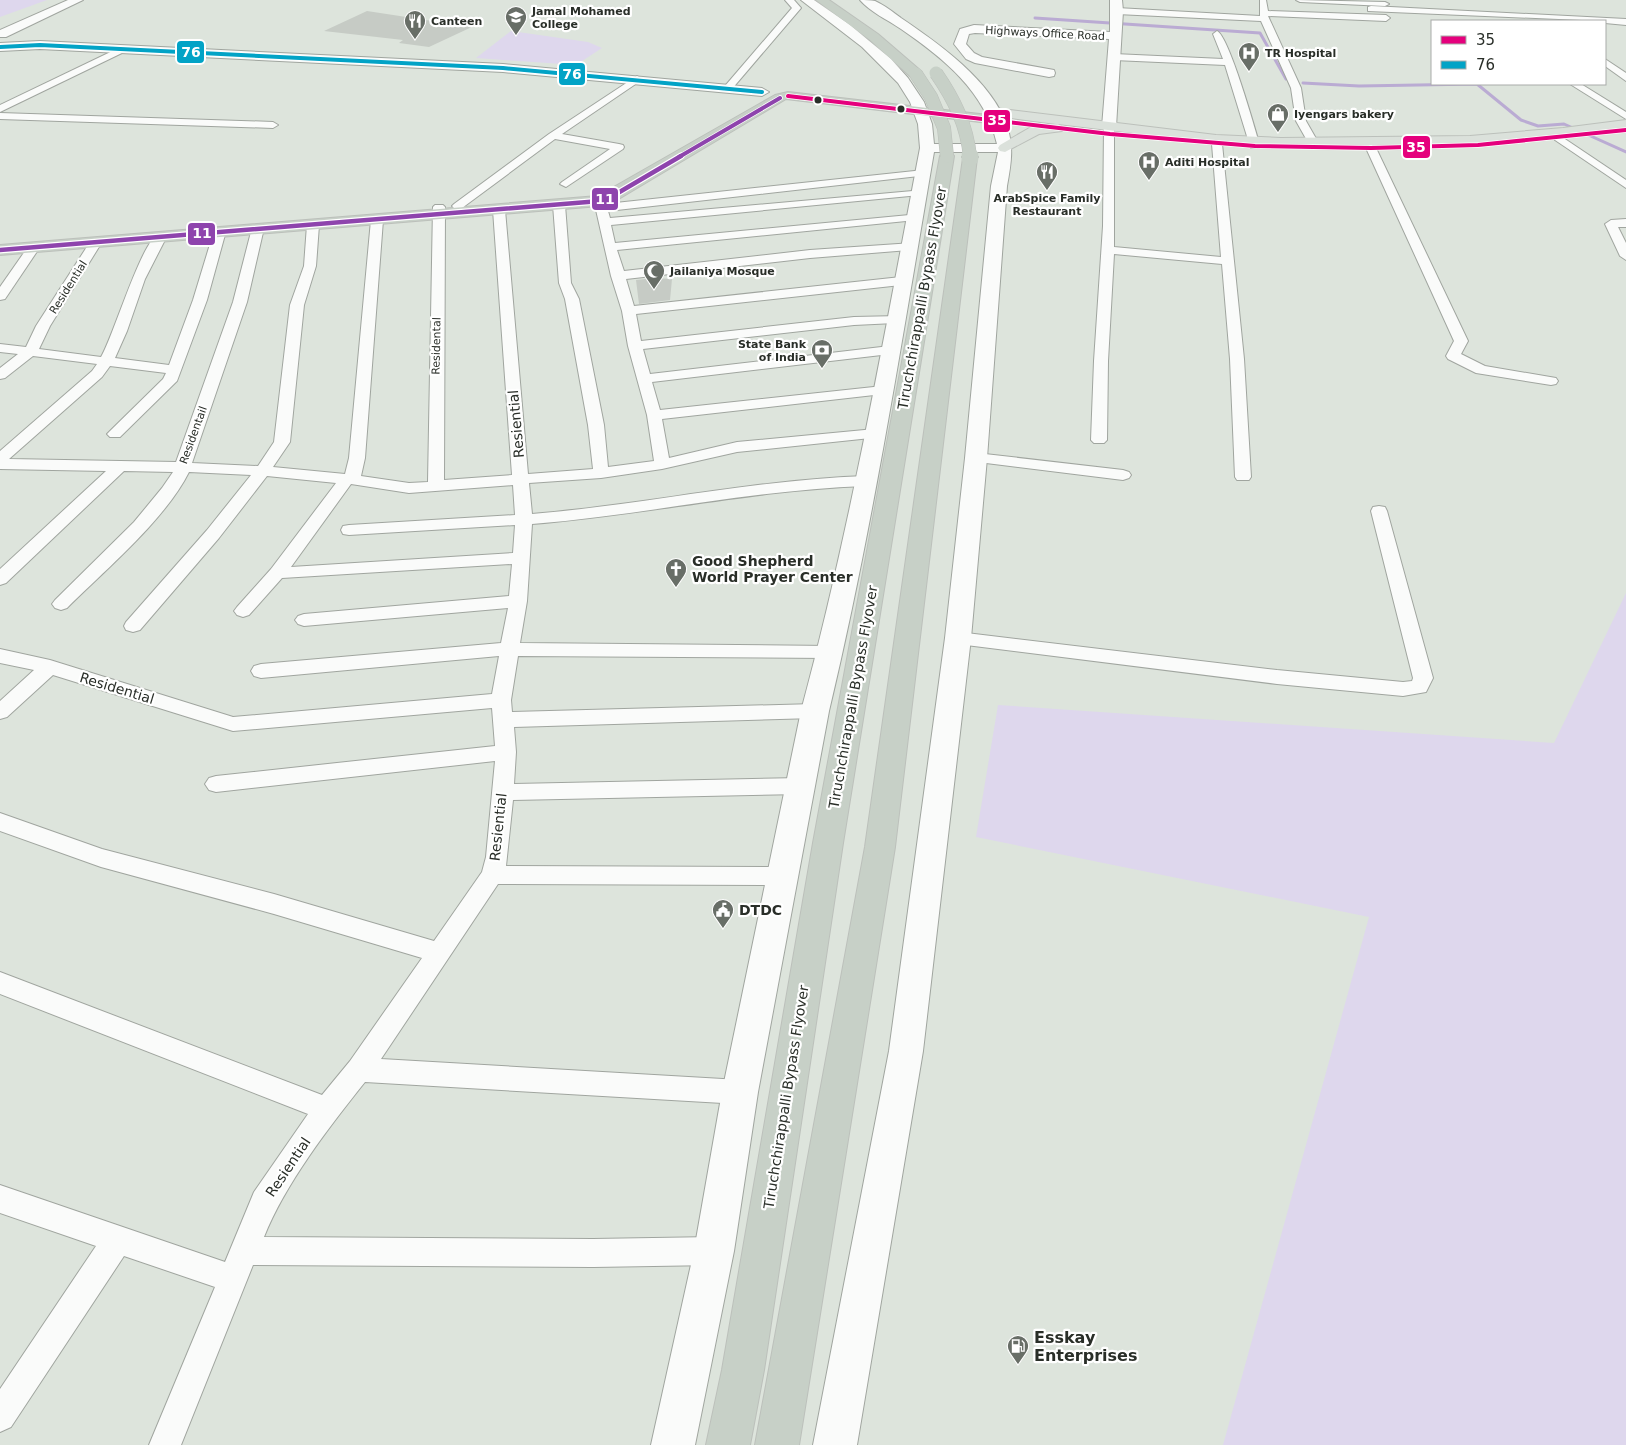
<svg xmlns="http://www.w3.org/2000/svg" width="1626" height="1445" viewBox="0 0 1626 1445" font-family="'DejaVu Sans',sans-serif">
<style>
.green{fill:#ded7ed}
.lines{fill:none;stroke-linecap:round;stroke-linejoin:round}
.stream{stroke:#baabd3;stroke-width:3}
.building{fill:#c6cbc5}
.street-casing{stroke:#a0a59f;stroke-width:2}
.secondary-casing{stroke:#a0a59f;stroke-width:2}
.primary-casing{stroke:#bcc0bb;stroke-width:2}
.highway-casing{stroke:#bcc0bb;stroke-width:2}
.street{fill:#fafbfa;fill-rule:evenodd}
.secondary{fill:#fafbfa;fill-rule:evenodd}
.primary{fill:#dbe1db;fill-rule:evenodd}
.highway{fill:#c7d0c7;fill-rule:evenodd}
.highway-bridge-far1-casing{stroke:#bcc0bb;stroke-width:14;stroke-linecap:butt}
.highway-bridge-casing{stroke:#bcc0bb;stroke-width:18;stroke-linecap:butt}
.highway-bridge-far1{stroke:#c7d0c7;stroke-width:13}
.highway-bridge{stroke:#c7d0c7;stroke-width:17}
.bus-1-casing{stroke:#fff;stroke-width:5.5}
.bus-2-casing{stroke:#fff;stroke-width:5.5}
.bus-3-far1-casing{stroke:#fff;stroke-width:5.5}
.bus-3-casing{stroke:#fff;stroke-width:7}
.bus-1{stroke:#e5007d;stroke-width:4}
.bus-2{stroke:#02a3c6;stroke-width:4}
.bus-3-far1{stroke:#8e44ad;stroke-width:4}
.bus-3{stroke:#8e44ad;stroke-width:4.5}
.bus-dot{fill:#292e28;stroke:#fff;stroke-width:2}
.labels{text-anchor:middle;stroke-width:4.5;stroke-linejoin:round;paint-order:stroke}
.far-poi-label{font-size:11px;font-weight:bold;fill:#292e28;stroke:#fff;text-anchor:start}
.far-street-label{font-size:11px;fill:#292e28;stroke:#fff}
.street-label{font-size:14px;fill:#292e28;stroke:#fff}
.poi-label{font-size:14px;font-weight:bold;fill:#292e28;stroke:#fff;text-anchor:start}
.near-poi-label{font-size:16px;font-weight:bold;fill:#292e28;stroke:#fff;text-anchor:start}
.line-badge{stroke:#fff;stroke-width:2}
.badge-label{font-size:14px;text-anchor:middle;font-weight:bold;fill:#fff}
</style>
<rect width="100%" height="100%" fill="#dde4dc"/>
<g class="green">
<polygon points="0,0 47,0 0,17"/>
<polygon points="511,31 588,42 602,48 576,65 476,58"/>
<polygon points="1626,593 1626,1445 1223,1445 1369,917 976,837 998,705 1554,743"/>
</g>
<g class="lines">
<g class="stream">
<polyline points="1035,18 1260,33 1286,79"/>
<polyline points="1303,83 1359,86 1477,84 1521,120 1538,126 1564,124 1626,152"/>
</g>
</g>
<g class="building">
<polygon points="367,11 439,22 474,26 429,47 399,43 403,40 324,31"/>
<polygon points="655,278 672,279 670,300 639,304 636,280"/>
</g>
<g class="lines">
<g class="street-casing">
<g id="street">
<polygon points="785,0 794,0 801,8 731,90 725,90 725,86 792,8"/>
<polygon points="1260,0 1266,0 1268,11 1386,15 1390,18 1386,21 1268,16 1301,88 1306,121 1318,142 1317,144 1309,144 1296,121 1291,88 1261,21 1117,14 1113,11 1117,8 1260,16"/>
<polygon points="1296,0 1385,2 1389,4 1385,6 1300,2"/>
<polygon points="1371,6 1626,19 1626,25 1605,23 1605,21 1368,11 1368,7"/>
<path d="M1217 31C1229 36 1255 129 1260 146L1259 148H1251L1250 146 1225 65 1114 60 1109 57 1114 54 1223 59 1213 34Z"/>
<polygon points="123,46 128,49 126,51 0,112 0,105"/>
<polygon points="1605,59 1626,73 1626,81 1605,66"/>
<polygon points="637,76 642,79 640,81 562,134 619,144 623,145 624,147 623,149 566,187 560,184 562,182 610,149 555,139 462,208 454,208 452,206 454,204 549,134"/>
<polygon points="1570,84 1581,84 1626,112 1626,119"/>
<polygon points="0,113 273,122 278,125 273,128 0,119"/>
<polygon points="1109,124 1114,127 1114,247 1221,257 1212,144 1217,141 1222,144 1244,359 1251,477 1249,480 1237,480 1235,477 1230,359 1222,264 1114,254 1108,361 1107,440 1104,443 1094,443 1091,440 1094,361 1103,226 1104,127"/>
<polygon points="1559,135 1626,180 1626,188 1555,140 1554,138 1555,136"/>
<polygon points="1371,145 1376,148 1468,341 1461,354 1485,366 1556,378 1558,381 1556,384 1551,385 1476,373 1448,359 1446,356 1454,341 1366,148"/>
<path d="M924 170 928 171 930 173 928 175 608 211 610 218 924 190 926 192 924 194 920 195 611 225 615 243 920 214 922 216 916 220 617 250 624 271 810 250 913 243 915 246 913 249 909 250 810 258 626 279 634 306 901 277 906 278 907 281 901 285 636 314 641 341 854 317 900 316 902 319 895 323 854 325 643 349 650 374 890 346 897 350 890 354 652 382 660 410 883 386 888 387 890 390 888 393 883 394 662 419 669 458 737 442 875 429 880 431 883 434 880 437 737 452 662 469 601 478 529 483 532 514C643 505 753 480 865 476L871 478 873 481 871 484 865 486C753 490 644 515 532 524L527 601 520 643 830 646 837 647 839 652 837 657 830 658 518 656 511 700 512 712 815 704 822 706 825 711 822 716 815 718 514 727 516 752 514 784 801 778 808 780 812 786 808 792 801 794 513 800 506 866 782 867 790 869 793 876 790 883 782 885 498 884 381 1059 740 1080 749 1083 753 1092 749 1101 740 1104 365 1082C329 1127 285 1184 264 1237L593 1239 714 1237 724 1241 728 1251 724 1261 714 1265 593 1267 253 1265 181 1445H149L215 1287 124 1256 11 1427 0 1432V1389L96 1246 0 1213V1185L225 1262 254 1192 308 1114 0 994V972L322 1095 350 1061 422 958 274 914 101 867 0 831V813L102 849 274 894 434 941 482 872 486 857 495 761 216 792 209 790 205 784 209 778 216 776 495 746 492 708 233 731 53 675 7 717 0 719V701L34 670 0 663V649L50 660 233 717 492 694 499 656 261 678 254 676 251 671 254 666 261 664 501 643 508 608 304 626 298 624 295 620 298 616 304 614 509 596 512 564 282 578 249 615 243 617 237 615 234 611 237 607 271 569 336 483 267 476 219 538 140 630 133 632 126 630 124 626 126 622 207 530 251 475 189 472C165 520 105 570 67 608L61 610 55 608 52 604 55 600 134 522 162 488 173 472 124 471 6 583 0 585V569L106 471 0 469V451L92 371 97 364 33 356 5 378 0 379V368L18 354 0 352V344L26 347 36 326 90 242 96 238 102 242 50 326 39 349 101 357C114 336 142 237 161 232L167 236 145 279 127 331 115 358 169 365 193 300 214 231 220 227 224 228 226 231 207 300 177 381 120 437H110L107 434 110 431 163 379 166 373 110 366 102 377 9 459 176 462 233 302 252 228 254 225H262L264 228 247 302 192 463 258 466 274 442 290 305 304 266 307 225 313 221 317 222 319 225 316 266 304 305 290 442 273 467 345 474 349 458 371 220 373 217H381L383 220 365 458 361 476 409 483 428 482 433 207 435 205H443L445 207 444 480 512 475 493 210 499 207 505 210 528 474 593 469 588 425 565 299 559 283 553 205 559 202 565 205 571 283 579 299 604 425 608 467 654 461 647 415 628 346 622 311 611 276 594 201 596 199H604L606 204ZM351 484 409 493 513 485 515 515 349 525 343 526 341 530 343 534 349 535 515 525 513 553 291 567Z"/>
<polygon points="1626,219 1626,227 1618,227 1626,243 1626,260 1620,256 1605,224 1611,220"/>
<polygon points="34,243 40,247 5,299 0,300 0,287 30,244"/>
<polygon points="976,453 1123,470 1129,472 1131,475 1129,478 1123,480 970,461 968,458 970,455"/>
<polygon points="1379,506 1385,507 1387,511 1433,678 1426,692 1403,696 1277,684 958,644 951,642 949,638 951,634 958,632 1277,670 1403,682 1412,681 1413,678 1371,511 1373,507"/>
</g>
</g>
<g class="secondary-casing">
<g id="secondary">
<polygon points="68,0 83,0 6,37 0,37 0,30"/>
<path d="M801 0H814L850 25 891 59 908 78 924 102 932 124 934 144H997C985 91 943 58 901 29 888 20 870 12 860 0 865 0 871 0 875 1 884 5 893 12 901 18 938 43 992 81 1007 126 1014 147 1011 164 1007 186L987 458 971 638 923 1051 857 1445H813L889 1051 945 638 965 458 991 186 998 152H934C902 339 873 527 829 711L758 1092 734 1251 695 1445H651L694 1251 722 1092 801 711C851 526 884 336 920 148L918 124 910 102 898 83 862 47Z"/>
<polygon points="1110,0 1122,0 1123,11 1116,127 1114,130 1104,130 1102,127 1109,39 975,33 969,34 966,44 974,53 982,57 1054,70 1055,73 1054,76 1049,77 975,63 966,59 954,44 960,29 974,25 1110,32"/>
<polygon points="40,41 503,64 762,88 769,92 762,96 503,72 40,49 0,51 0,43"/>
</g>
</g>
<g class="primary-casing">
<polygon id="primary" points="994,108 1216,135 1281,138 1470,136 1563,128 1626,120 1626,128 1563,136 1470,144 1281,146 1216,143 1058,124 1064,128 1062,131 1039,134 1005,152 1000,151 998,148 1000,145 1031,127 1056,124 989,115 987,112"/>
</g>
<g class="highway-casing">
<g id="highway">
<polygon points="816,0 829,0 878,34 921,71 922,74 921,77 911,77 870,40"/>
<polygon points="788,92 997,116 1004,120 997,124 786,99 617,200 600,206 0,255 0,245 598,196 775,95"/>
<polygon points="947,152 952,153 954,156 843,843 764,1370 750,1445 706,1445 722,1370 813,843 940,156 942,153"/>
<polygon points="970,154 975,155 977,158 895,847 799,1445 755,1445 865,847 963,158 965,155"/>
</g>
</g>
<use href="#street" class="street"/>
<use href="#secondary" class="secondary"/>
<use href="#primary" class="primary"/>
<use href="#highway" class="highway"/>
<g class="highway-bridge-far1-casing">
<g id="highway-bridge-far1">
<path d="M936 73C954 99 967 125 970 157"/>
<polyline points="916,74 931,97 944,128 947,156"/>
</g>
</g>
<g class="highway-bridge-casing">
<polyline id="highway-bridge" points="970,156 970,158"/>
</g>
<use href="#highway-bridge-far1" class="highway-bridge-far1"/>
<use href="#highway-bridge" class="highway-bridge"/>
<g class="bus-1-casing">
<polyline id="bus-1" points="788,96 1110,134 1255,146 1371,148 1478,145 1626,130"/>
</g>
<g class="bus-2-casing">
<polyline id="bus-2" points="0,47 40,45 503,68 762,92"/>
</g>
<g class="bus-3-far1-casing">
<polyline id="bus-3-far1" points="679,157 780,98"/>
</g>
<g class="bus-3-casing">
<polyline id="bus-3" points="0,250 600,201 611,197 681,156"/>
</g>
<use href="#bus-1" class="bus-1"/>
<use href="#bus-2" class="bus-2"/>
<use href="#bus-3-far1" class="bus-3-far1"/>
<use href="#bus-3" class="bus-3"/>
</g>
<defs>
<g id="university-pin" transform="scale(1.125)"><path d="M0 17L-7.5 6A9.5 9.5 0 1 1 7.5 6Z" fill="#686e67" stroke="#fff"/><path d="M0-5L7-2L0 1L-7-2ZM-4 1L0 2.5L4 1V4Q0 6-4 4Z" fill="#fff"/></g>
<g id="restaurant-pin" transform="scale(1.125)"><path d="M0 17L-7.5 6A9.5 9.5 0 1 1 7.5 6Z" fill="#686e67" stroke="#fff"/><path d="M-5-6h1v4h1v-4h1v4h1v-4h1v5L-1.5 .5V6h-2V.5L-5-1ZM5-6V6H3V1.5H1.5Q1.5-4 5-6Z" fill="#fff"/></g>
<g id="hospital-pin" transform="scale(1.125)"><path d="M0 17L-7.5 6A9.5 9.5 0 1 1 7.5 6Z" fill="#686e67" stroke="#fff"/><path d="M-5-5h3v3.5h4V-5h3V5h-3V1.5h-4V5h-3Z" fill="#fff"/></g>
<g id="shop-pin" transform="scale(1.125)"><path d="M0 17L-7.5 6A9.5 9.5 0 1 1 7.5 6Z" fill="#686e67" stroke="#fff"/><path d="M-5-2.5h2.3a2.7 3.5 0 0 1 5.4 0H5L5.5 6h-11ZM-1.5-2.5h3a1.5 2.3 0 0 0-3 0Z" fill="#fff"/></g>
<g id="mosque-pin" transform="scale(1.125)"><path d="M0 17L-7.5 6A9.5 9.5 0 1 1 7.5 6Z" fill="#686e67" stroke="#fff"/><path d="M3.5-4.9A6 6 0 1 0 3.5 4.9A5 5 0 1 1 3.5-4.9Z" fill="#fff"/></g>
<g id="bank-pin" transform="scale(1.125)"><path d="M0 17L-7.5 6A9.5 9.5 0 1 1 7.5 6Z" fill="#686e67" stroke="#fff"/><path d="M-6-4H6V4H-6ZM0-2.3a2.3 2.3 0 1 0 0 4.6a2.3 2.3 0 1 0 0-4.6Z" fill="#fff"/></g>
<g id="church-pin" transform="scale(1.125)"><path d="M0 17L-7.5 6A9.5 9.5 0 1 1 7.5 6Z" fill="#686e67" stroke="#fff"/><path d="M-1.2-6h2.4v3.5h3.3v2.4h-3.3V6h-2.4V-.1h-3.3v-2.4h3.3Z" fill="#fff"/></g>
<g id="civic-pin" transform="scale(1.125)"><path d="M0 17L-7.5 6A9.5 9.5 0 1 1 7.5 6Z" fill="#686e67" stroke="#fff"/><path d="M-.6-6.5H3V-4.5H.6V-3L4-1V1h2V6H-6V1h2V-1L-.6-3ZM-1.2 2.5V6h2.4V2.5Z" fill="#fff"/></g>
<g id="fuel-pin" transform="scale(1.125)"><path d="M0 17L-7.5 6A9.5 9.5 0 1 1 7.5 6Z" fill="#686e67" stroke="#fff"/><path d="M-5.5-6h7V0h2V4h1.3V-2.5L3-4.5l.8-.8L6-3V5H2.5V1h-1V6h-7ZM-4.2-4.7v3.2H.2V-4.7Z" fill="#fff"/></g>
</defs>
<g fill-rule="evenodd">
<use href="#university-pin" x="516" y="17"/>
<use href="#restaurant-pin" x="415" y="21"/>
<use href="#hospital-pin" x="1249" y="53"/>
<use href="#shop-pin" x="1278" y="114"/>
<use href="#hospital-pin" x="1149" y="162"/>
<use href="#restaurant-pin" x="1047" y="172"/>
<use href="#mosque-pin" x="654" y="271"/>
<use href="#bank-pin" x="822" y="350"/>
<use href="#church-pin" x="676" y="569"/>
<use href="#civic-pin" x="723" y="910"/>
<use href="#fuel-pin" x="1018" y="1346"/>
</g>
<g class="bus-dot">
<circle cx="818" cy="100" r="4.5"/>
<circle cx="901" cy="109" r="4.5"/>
</g>
<g class="labels">
<g class="far-poi-label">
<text x="532" y="15">Jamal Mohamed<tspan x="532" dy="13">College</tspan></text>
<text x="431" y="25">Canteen</text>
<text x="1265" y="57">TR Hospital</text>
<text x="1294" y="118">Iyengars bakery</text>
<text x="1165" y="166">Aditi Hospital</text>
<text x="1047" y="202" text-anchor="middle">ArabSpice Family<tspan x="1047" dy="13">Restaurant</tspan></text>
<text x="670" y="275">Jailaniya Mosque</text>
<text x="806" y="348" text-anchor="end">State Bank<tspan x="806" dy="13">of India</tspan></text>
</g>
<g class="far-street-label">
<text transform="translate(1045 33) rotate(3)" y="4">Highways Office Road</text>
<text transform="translate(68 287) rotate(-58)" y="4">Residential</text>
<text transform="translate(436 346) rotate(-89)" y="4">Residental</text>
<text transform="translate(193 435) rotate(-70)" y="4">Residentail</text>
</g>
<g class="street-label">
<text transform="translate(922 298) rotate(-80)" y="5">Tiruchchirappalli Bypass Flyover</text>
<text transform="translate(516 424) rotate(-95)" y="5">Resiential</text>
<text transform="translate(117 688) rotate(17)" y="5">Residential</text>
<text transform="translate(853 697) rotate(-80)" y="5">Tiruchchirappalli Bypass Flyover</text>
<text transform="translate(498 827) rotate(-84)" y="5">Resiential</text>
<text transform="translate(786 1097) rotate(-81)" y="5">Tiruchchirappalli Bypass Flyover</text>
<text transform="translate(288 1167) rotate(-56)" y="5">Resiential</text>
</g>
<g class="poi-label">
<text x="692" y="566">Good Shepherd<tspan x="692" dy="16">World Prayer Center</tspan></text>
<text x="739" y="915">DTDC</text>
</g>
<g class="near-poi-label">
<text x="1034" y="1343">Esskay<tspan x="1034" dy="18">Enterprises</tspan></text>
</g>
</g>
<g class="line-badge">
<rect x="176" y="40" width="29" height="24" rx="5" fill="#02a3c6"/>
<rect x="558" y="62" width="28" height="24" rx="5" fill="#02a3c6"/>
<rect x="983" y="109" width="28" height="24" rx="5" fill="#e5007d"/>
<rect x="1402" y="135" width="29" height="24" rx="5" fill="#e5007d"/>
<rect x="591" y="187" width="28" height="24" rx="5" fill="#8e44ad"/>
<rect x="187" y="222" width="29" height="24" rx="5" fill="#8e44ad"/>
</g>
<g class="badge-label">
<text x="191" y="57">76</text>
<text x="572" y="79">76</text>
<text x="997" y="125">35</text>
<text x="1416" y="152">35</text>
<text x="605" y="204">11</text>
<text x="202" y="238">11</text>
</g>
<rect x="1431" y="20" width="175" height="65" fill="#ffffff" stroke="#a9aba9"/>
<rect x="1441" y="36" width="25" height="8" fill="#e5007d" stroke="#a9aba9"/>
<text x="1476" y="45" font-size="15" fill="#292e28">35</text>
<rect x="1441" y="61" width="25" height="8" fill="#02a3c6" stroke="#a9aba9"/>
<text x="1476" y="70" font-size="15" fill="#292e28">76</text>
</svg>
